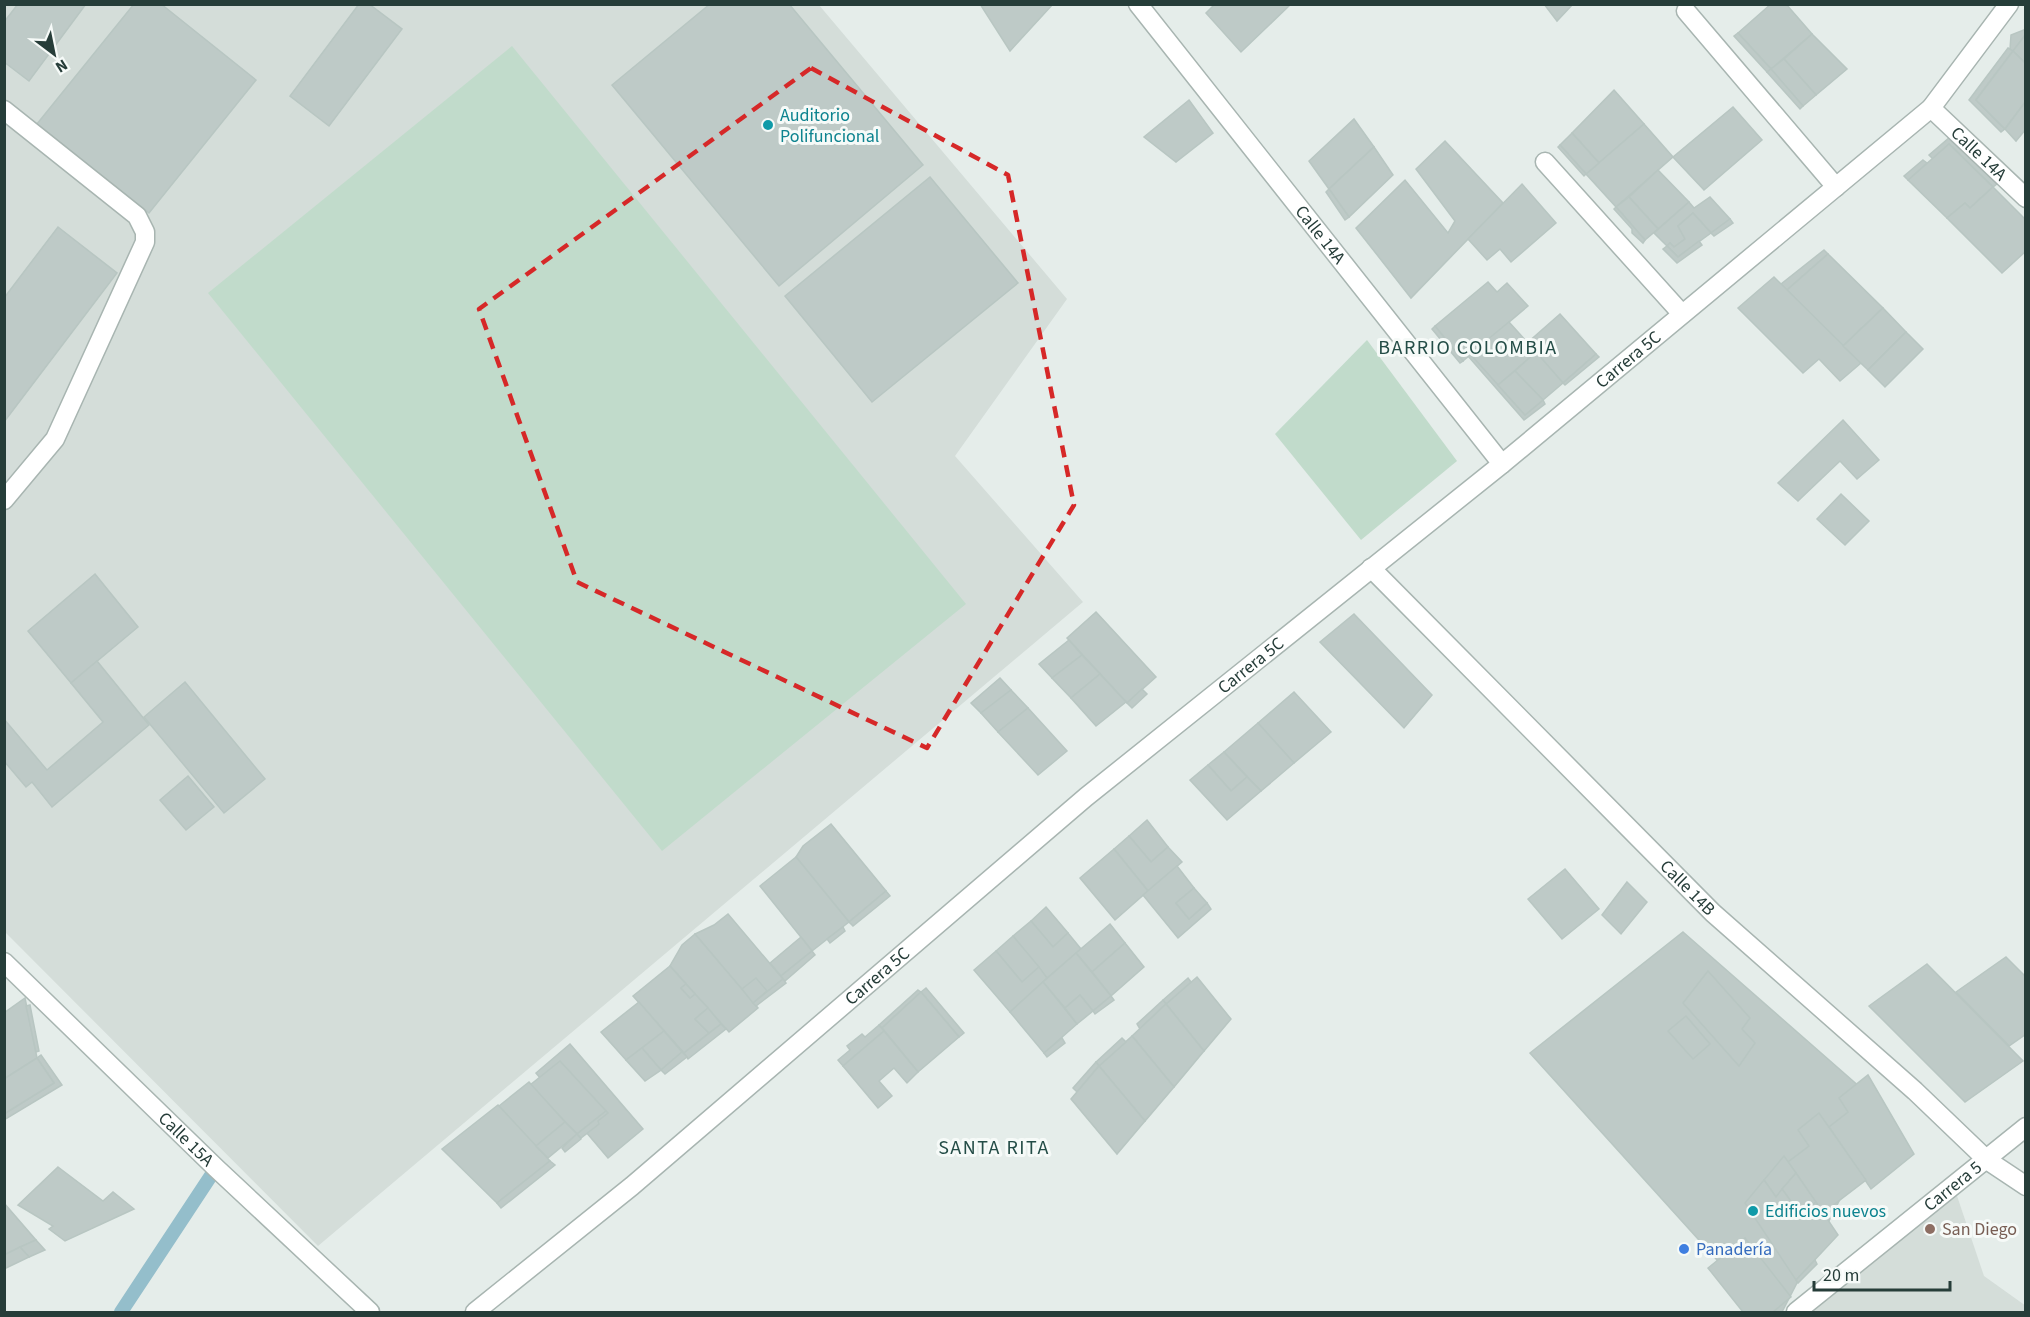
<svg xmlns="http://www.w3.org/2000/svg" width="2030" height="1317" viewBox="0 0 2030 1317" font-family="'Source Sans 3',sans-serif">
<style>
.built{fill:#d4ddd9}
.green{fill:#c1dbcb}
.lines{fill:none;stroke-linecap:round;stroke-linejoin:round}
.stream{stroke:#94becb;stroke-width:14}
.building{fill:#becac7;stroke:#b8c6c2;stroke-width:1.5}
.lane-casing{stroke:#a8b5b1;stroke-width:21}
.street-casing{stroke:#a8b5b1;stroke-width:21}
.lane{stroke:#fff;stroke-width:18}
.street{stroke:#fff;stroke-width:18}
.marked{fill:none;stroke:#d62828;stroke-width:4.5;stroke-dasharray:12 8;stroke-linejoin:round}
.culture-dot{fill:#0f9aa8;stroke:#f6faf8;stroke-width:2}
.education-dot{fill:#8d6e63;stroke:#f6faf8;stroke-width:2}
.shop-dot{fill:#3f7fe0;stroke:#f6faf8;stroke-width:2}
.labels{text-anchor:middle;stroke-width:6;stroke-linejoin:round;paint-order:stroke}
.culture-label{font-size:18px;fill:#0d838f;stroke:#f6faf8;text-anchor:start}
.street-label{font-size:18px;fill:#263d39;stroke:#f6faf8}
.education-label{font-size:18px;fill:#785e54;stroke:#f6faf8;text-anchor:start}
.shop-label{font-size:18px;fill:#366cbe;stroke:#f6faf8;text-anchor:start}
.neighbourhood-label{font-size:20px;letter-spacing:1.5px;fill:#244d47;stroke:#f6faf8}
</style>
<rect width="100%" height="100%" fill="#e5edea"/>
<g class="built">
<polygon points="4,5 819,5 1067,299 955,456 1083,602 318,1246 5,932"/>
<polygon points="1952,1181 1984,1276 2026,1306 2025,1312 1785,1312"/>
</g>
<g class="green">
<polygon points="512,46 966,604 662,851 208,293"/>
<polygon points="1367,340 1457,461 1361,540 1275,434"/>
</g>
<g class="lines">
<polyline class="stream" points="121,1312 216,1168"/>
</g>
<g class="building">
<polygon points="18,4 86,4 29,81 4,62 4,22"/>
<polygon points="134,4 161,4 256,80 149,213 37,124"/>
<polygon points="359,4 369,4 402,29 329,126 290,96"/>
<polygon points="710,4 789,4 923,165 779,286 612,85"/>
<polygon points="980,4 1053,4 1010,51"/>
<polygon points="1215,4 1291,4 1241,52 1206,13"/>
<polygon points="1544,4 1573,4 1557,21"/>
<polygon points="1771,4 1786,4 1812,34 1771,69 1738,33"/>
<polygon points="2026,29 2026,34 2013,51 2010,49 2011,35"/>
<polygon points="1738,33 1771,69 1767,72 1734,36"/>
<polygon points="1812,34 1847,69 1816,95 1784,59"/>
<polygon points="2026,34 2026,64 2013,51"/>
<polygon points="2008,48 2013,51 1976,100 2005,129 2001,132 1969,100"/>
<polygon points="2013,51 2026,64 2026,101 2005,129 1976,100"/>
<polygon points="1784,59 1816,95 1803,106 1771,69"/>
<polygon points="1771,69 1803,106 1800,109 1767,72"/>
<polygon points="1614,90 1644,124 1599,163 1572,133"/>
<polygon points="1189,100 1213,133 1176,162 1144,137"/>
<polygon points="2026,101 2026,129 2016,141 2005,129"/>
<polygon points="1733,107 1762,140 1704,190 1673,157"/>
<polygon points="1354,119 1374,147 1329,189 1309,161"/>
<polygon points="1644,124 1673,157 1616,207 1586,174"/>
<polygon points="1572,133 1599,163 1586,174 1560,145"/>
<polygon points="1950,137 1997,184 1993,187 1949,144 1933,159 1929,155"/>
<polygon points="1445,141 1503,203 1411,298 1356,228 1405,180 1448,233 1455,221 1416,169"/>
<polygon points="1949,144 1993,187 1970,208 1965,203 1947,218 1908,180"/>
<polygon points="1560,145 1586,174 1584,176 1558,147"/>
<polygon points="1374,147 1393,175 1349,217 1329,189"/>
<polygon points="1923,160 1927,163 1908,180 1904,176"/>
<polygon points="1658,170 1689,202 1658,229 1629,197"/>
<polygon points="930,177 1018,283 872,402 785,296"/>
<polygon points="1522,184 1556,223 1511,262 1500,249 1487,260 1468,239"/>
<polygon points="1993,187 2026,220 2026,251 2002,273 1947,218 1965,203 1970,208"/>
<polygon points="1329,189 1349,217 1345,220 1326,192"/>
<polygon points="1629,197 1658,229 1645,240 1616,207"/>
<polygon points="1710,197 1730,219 1711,233 1693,213 1678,226 1685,239 1674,247 1670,243 1667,246 1654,233 1689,202 1694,208"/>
<polygon points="1616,207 1645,240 1643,243 1632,233 1632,229 1614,209"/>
<polygon points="1693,213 1711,233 1678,257 1667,246 1670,243 1674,247 1685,239 1678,226"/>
<polygon points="1730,219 1733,223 1714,236 1711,233"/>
<polygon points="58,227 117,273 4,422 4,298"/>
<polygon points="1699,241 1702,245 1677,263 1663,249 1667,246 1678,257"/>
<polygon points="1824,250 1828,254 1787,290 1781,284"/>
<polygon points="1828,254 1883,308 1843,346 1787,290"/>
<polygon points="1774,277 1861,363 1840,381 1819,359 1803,373 1738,308"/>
<polygon points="1488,282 1497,292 1507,283 1528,306 1463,361 1435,326"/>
<polygon points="1883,308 1906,332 1868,370 1843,346"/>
<polygon points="1560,314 1596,354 1563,383 1527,343"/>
<polygon points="1509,322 1536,352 1498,385 1470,354"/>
<polygon points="1435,326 1463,361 1460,363 1432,329"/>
<polygon points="1906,332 1923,349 1885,387 1868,370"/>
<polygon points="1536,352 1563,383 1543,400 1515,371"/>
<polygon points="1470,354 1525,415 1543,400 1545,404 1524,420 1468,356"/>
<polygon points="1596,354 1599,357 1565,385 1563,383"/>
<polygon points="1515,371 1543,400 1525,415 1498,385"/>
<polygon points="1843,420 1879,460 1857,479 1840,461 1798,501 1778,483"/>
<polygon points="1841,494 1869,521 1845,545 1817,519"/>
<polygon points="95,574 138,627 71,683 28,631"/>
<polygon points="1096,612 1156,677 1127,703 1067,638"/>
<polygon points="1354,614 1432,695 1404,728 1320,642"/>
<polygon points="1069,640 1082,655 1052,678 1039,664"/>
<polygon points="1082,655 1100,674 1071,698 1052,678"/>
<polygon points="97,661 149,725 52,807 32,782 26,787 4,761 4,719 47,770 103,722 71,683"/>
<polygon points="1100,674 1126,702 1096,726 1071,698"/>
<polygon points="1000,678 1011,690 981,713 971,703"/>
<polygon points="185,682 265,779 224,813 144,717"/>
<polygon points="1142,689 1147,694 1132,708 1127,703"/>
<polygon points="1011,690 1028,708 998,732 981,713"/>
<polygon points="1294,692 1331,732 1294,763 1258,723"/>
<polygon points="1028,708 1067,751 1038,775 998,732"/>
<polygon points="1258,723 1294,763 1261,791 1224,752"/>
<polygon points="1224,752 1247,777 1231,791 1208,765"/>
<polygon points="1208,765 1231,791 1247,777 1261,791 1227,820 1190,780"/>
<polygon points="188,776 214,807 186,830 160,800"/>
<polygon points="1147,820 1168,847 1151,862 1129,836"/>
<polygon points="831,824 886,891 849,922 796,857 803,846"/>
<polygon points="1129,836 1151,862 1168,847 1182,862 1148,891 1114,849"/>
<polygon points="1114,849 1148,891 1115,920 1080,878"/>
<polygon points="796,857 849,922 812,951 760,886"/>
<polygon points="1177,866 1194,888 1176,903 1189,919 1207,903 1211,909 1178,938 1143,895"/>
<polygon points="1565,869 1599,909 1562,939 1528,899"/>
<polygon points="1627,882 1647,902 1621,934 1602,915"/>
<polygon points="1194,888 1207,903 1189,919 1176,903"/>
<polygon points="886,891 890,896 853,926 849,922"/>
<polygon points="1046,907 1068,933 1053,947 1031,921"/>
<polygon points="728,914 783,979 753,1003 695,934 714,925"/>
<polygon points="1031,921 1053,947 1068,933 1081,949 1047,978 1013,936"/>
<polygon points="1110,924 1125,943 1092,972 1076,953"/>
<polygon points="843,927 845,931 830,943 827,939"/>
<polygon points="1683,932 1886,1110 1782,1312 1764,1312 1530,1053"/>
<polygon points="695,934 758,1008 729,1032 670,966 682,945"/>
<polygon points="1013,936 1039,967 1022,982 996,951"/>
<polygon points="801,937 812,951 781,976 770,963"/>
<polygon points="1125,943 1144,967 1111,996 1092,972"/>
<polygon points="812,951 815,955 785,981 783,979 781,976"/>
<polygon points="996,951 1022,982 1039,967 1047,978 1010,1012 974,970"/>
<polygon points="1076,953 1111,996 1093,1011 1080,995 1065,1008 1043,982"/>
<polygon points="2006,957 2026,977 2026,1034 2009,1046 1956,992"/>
<polygon points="1927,964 2023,1061 1965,1102 1869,1006"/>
<polygon points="670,966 686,984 681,988 690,998 695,994 708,1008 695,1019 709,1033 684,1053 633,996"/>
<polygon points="1708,971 1750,1018 1742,1029 1755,1043 1739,1066 1683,1003"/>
<polygon points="1197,977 1231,1019 1204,1051 1166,1004"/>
<polygon points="756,978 767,991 753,1003 742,989"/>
<polygon points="1188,978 1191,982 1166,1004 1163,1000"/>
<polygon points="783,979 786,983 756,1006 753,1003"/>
<polygon points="1043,982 1077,1024 1044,1053 1010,1012"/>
<polygon points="686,984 695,994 690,998 681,988"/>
<polygon points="926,988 964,1033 959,1037 921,992"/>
<polygon points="918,990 921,992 882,1028 879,1025"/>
<polygon points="921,992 959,1037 918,1072 882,1028"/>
<polygon points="1080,995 1093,1011 1077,1024 1065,1008"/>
<polygon points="1111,996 1114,1000 1095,1014 1093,1011"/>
<polygon points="25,998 37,1058 4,1079 4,1013"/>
<polygon points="1163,1000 1166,1004 1140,1029 1137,1024"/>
<polygon points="639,1002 664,1031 626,1060 601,1032"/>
<polygon points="1166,1004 1204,1051 1174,1087 1132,1036"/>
<polygon points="30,1005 39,1051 36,1052 26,1006"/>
<polygon points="708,1008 721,1024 709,1033 695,1019"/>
<polygon points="1686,1016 1710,1044 1693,1059 1668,1031"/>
<polygon points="721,1024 726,1029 688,1059 684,1053"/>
<polygon points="879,1025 884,1031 843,1066 838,1060 850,1050 847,1046 862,1034 865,1037"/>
<polygon points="664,1031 682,1052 661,1070 642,1048"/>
<polygon points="884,1031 918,1072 907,1083 894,1068 879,1081 892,1096 878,1108 843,1066"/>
<polygon points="1132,1036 1174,1087 1145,1121 1099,1066"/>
<polygon points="1062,1038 1065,1043 1047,1057 1044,1053"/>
<polygon points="1122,1038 1126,1042 1099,1066 1096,1062"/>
<polygon points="570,1044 643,1129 608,1158 536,1073"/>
<polygon points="642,1048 661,1070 645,1081 626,1060"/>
<polygon points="682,1052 687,1057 665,1074 661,1070"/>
<polygon points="41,1055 62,1085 4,1120 4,1114 54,1083 37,1058"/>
<polygon points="37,1058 54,1083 4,1114 4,1079"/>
<polygon points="560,1061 606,1111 577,1134 530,1085"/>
<polygon points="1096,1062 1099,1066 1077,1092 1073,1088"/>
<polygon points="1099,1066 1145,1121 1117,1154 1071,1099"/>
<polygon points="1868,1075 1914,1154 1871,1189 1829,1127 1848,1112 1839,1098"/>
<polygon points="529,1082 565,1122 536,1146 499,1106"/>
<polygon points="498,1105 550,1161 497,1203 442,1149"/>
<polygon points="606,1111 608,1113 598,1121 599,1124 581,1138 577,1134"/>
<polygon points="1819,1113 1866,1180 1823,1213 1788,1162 1809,1146 1798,1130"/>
<polygon points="565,1122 577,1134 548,1158 536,1146"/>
<polygon points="577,1134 581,1139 565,1152 562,1148"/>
<polygon points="1784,1156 1796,1173 1776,1197 1764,1180"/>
<polygon points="550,1161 555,1165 501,1208 497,1203"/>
<polygon points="58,1167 103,1201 113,1192 134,1209 65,1241 49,1229 53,1226 18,1205"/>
<polygon points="1796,1173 1816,1202 1800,1214 1782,1189"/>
<polygon points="1764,1180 1776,1197 1782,1189 1800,1214 1816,1202 1838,1235 1796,1280 1745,1203"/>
<polygon points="4,1203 36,1240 4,1255"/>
<polygon points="1745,1238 1791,1297 1773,1312 1743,1312 1708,1268"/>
<polygon points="36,1240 45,1250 29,1257 20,1247"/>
<polygon points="20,1247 29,1257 4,1269 4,1255"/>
<polygon points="1815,1260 1817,1264 1798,1283 1796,1280"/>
</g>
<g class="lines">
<g class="lane-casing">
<polyline id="lane" points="4,110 137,216 145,232 145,242 55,439 4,500"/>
</g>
<g class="street-casing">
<g id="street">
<path id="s1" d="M1138 4 1502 464"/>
<polyline points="1686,11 1836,187"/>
<path id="s2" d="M1931 108 2026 198"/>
<polyline points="1545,162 1682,314"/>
<path id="s3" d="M1371 568 1713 913 1915 1091 1987 1160 2026 1186"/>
<path id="s4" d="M4 962 216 1168 370 1312"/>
<path id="s5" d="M475 1312 632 1186 1086 797 1502 464 1931 108 2009 4"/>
<path id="s6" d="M1796 1312 2026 1127"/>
</g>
</g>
<use href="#lane" class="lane"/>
<use href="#street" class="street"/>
</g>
<path class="marked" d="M811 68 1008 175 1074 505 927 748 577 582 479 309Z"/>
<g class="culture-dot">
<circle cx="768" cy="125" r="6"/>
<circle cx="1753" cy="1211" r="6"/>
</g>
<circle class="education-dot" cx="1930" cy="1229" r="6"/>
<circle class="shop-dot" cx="1684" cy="1249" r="6"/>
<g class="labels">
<g class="culture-label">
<text x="780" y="121">Auditorio<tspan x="780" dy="21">Polifuncional</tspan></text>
<text x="1765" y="1217">Edificios nuevos</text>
</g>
<g class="street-label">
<text dy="6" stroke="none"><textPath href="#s2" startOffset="66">Calle 14A</textPath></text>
<text dy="6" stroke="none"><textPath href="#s1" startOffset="294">Calle 14A</textPath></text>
<text dy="6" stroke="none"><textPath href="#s5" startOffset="1496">Carrera 5C</textPath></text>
<text dy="6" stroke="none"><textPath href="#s5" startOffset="1010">Carrera 5C</textPath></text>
<text dy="6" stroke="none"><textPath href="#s3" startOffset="450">Calle 14B</textPath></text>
<text dy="6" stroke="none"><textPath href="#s5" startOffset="524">Carrera 5C</textPath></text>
<text dy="6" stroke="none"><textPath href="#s4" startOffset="254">Calle 15A</textPath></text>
<text dy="6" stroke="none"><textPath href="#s6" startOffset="201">Carrera 5</textPath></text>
</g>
<g class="education-label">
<text x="1942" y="1235">San Diego</text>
</g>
<g class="shop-label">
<text x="1696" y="1255">Panadería</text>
</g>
<g class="neighbourhood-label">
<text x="1468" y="354">BARRIO COLOMBIA</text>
<text x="994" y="1154">SANTA RITA</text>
</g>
</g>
<rect width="2030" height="1317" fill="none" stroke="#263d39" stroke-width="12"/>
<g transform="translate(54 54) rotate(148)" stroke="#f6faf8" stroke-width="4.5" paint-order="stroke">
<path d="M0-4.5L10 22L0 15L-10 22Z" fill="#263d39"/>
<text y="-9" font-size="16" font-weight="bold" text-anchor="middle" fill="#263d39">N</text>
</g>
<path d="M1814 1281v9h136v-9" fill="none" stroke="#263d39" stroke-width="3"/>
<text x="1823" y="1281" font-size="18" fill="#263d39" stroke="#f6faf8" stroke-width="4.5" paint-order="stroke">20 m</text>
</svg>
